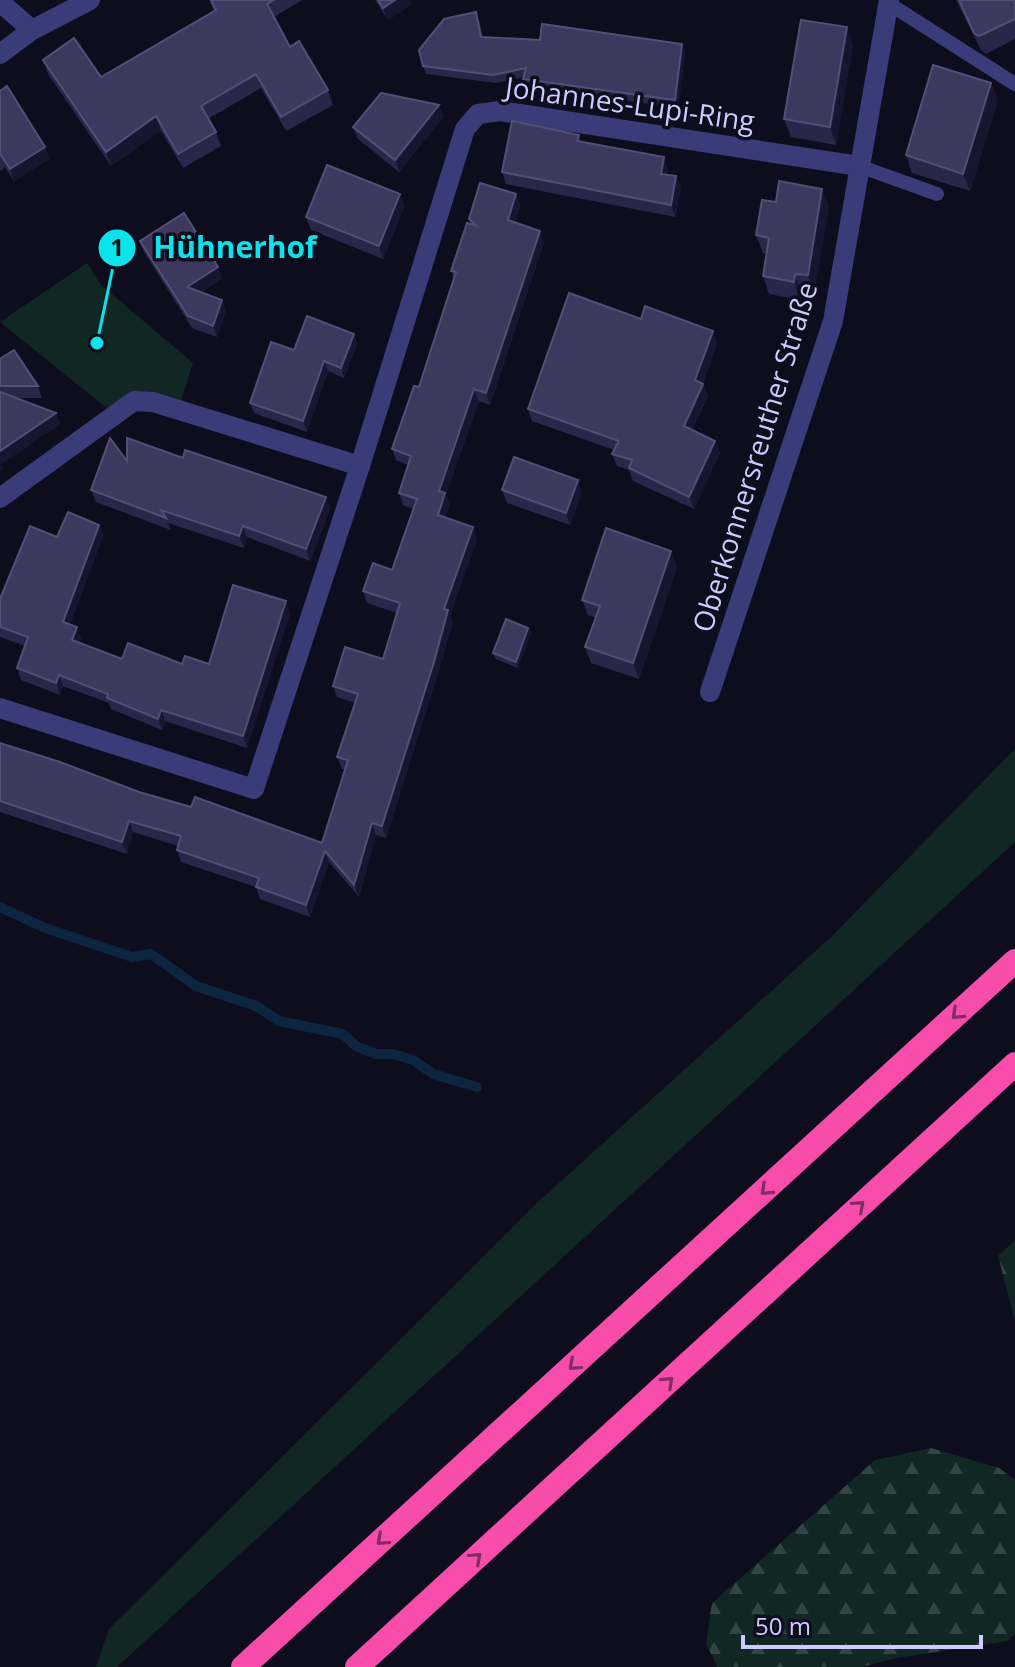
<svg xmlns="http://www.w3.org/2000/svg" width="1015" height="1667" viewBox="0 0 1015 1667" font-family="'Open Sans',sans-serif">
<style>
.green{fill:#102724}
.forest{fill:url(#forest-firs)}
.lines{fill:none;stroke-linecap:round;stroke-linejoin:round}
.stream{stroke:#0e2540;stroke-width:10}
.service{stroke:#3a3c7a;stroke-width:14}
.minor{stroke:#3a3c7a;stroke-width:20}
.motorway{stroke:#f74caa;stroke-width:24}
.wall{fill:#2a264a}
.shaded-wall{fill:#181530}
.building{fill:#3c385e;stroke:#524f77;stroke-width:2}
.oneway{stroke:#822c64}
.labels{text-anchor:middle;stroke-width:7;stroke-linejoin:round;paint-order:stroke}
.street-label{font-size:28px;fill:#cdcbfd;stroke:#0e0d1d}
.leader{fill:none;stroke:#0ae3e9;stroke-width:3}
.callout-dot{fill:#0ae3e9;stroke:#0e0d1d;stroke-width:3}
.mark-label{font-size:24px;text-anchor:middle;font-weight:bold;fill:#111}
.callout-label{font-size:30px;text-anchor:middle;font-weight:bold;fill:#0ae3e9;stroke:#0e0d1d;stroke-width:7;stroke-linejoin:round;paint-order:stroke}
</style>
<defs>
<pattern id="forest-firs" width="22" height="20" patternUnits="userSpaceOnUse" patternTransform="scale(2)"><rect width="22" height="20" fill="#102724"/><path d="M5 1l3.5 6h-7zM16 11l3.5 6h-7z" fill="#324545"/></pattern>
</defs>
<rect width="100%" height="100%" fill="#0e0d1d"/>
<g class="green">
<polygon points="87,263 101,285 193,363 178,410 153,402 114,414 0,322"/>
<polygon points="1015,749 1015,842 117,1667 96,1667 109,1629 538,1202 831,937"/>
</g>
<g class="forest">
<polygon points="1015,1240 1015,1321 998,1256"/>
<polygon points="931,1448 999,1468 1015,1480 1015,1633 1008,1641 896,1658 863,1667 717,1667 706,1643 712,1603 875,1460"/>
</g>
<g class="lines">
<polyline class="stream" points="0,907 45,928 132,957 151,954 196,986 256,1006 279,1021 343,1034 356,1046 376,1054 393,1054 413,1060 433,1074 477,1087"/>
<g class="service">
<polyline points="888,3 1015,84"/>
<polyline points="859,166 937,194"/>
</g>
<g class="minor">
<polyline points="0,2 32,30"/>
<polyline points="0,54 32,30 90,0"/>
<polyline points="0,498 134,401 153,402 360,466"/>
<polyline points="710,692 833,321 889,0"/>
<polyline points="0,708 254,789 360,466 465,129 478,114 500,111 859,166"/>
</g>
<g class="motorway">
<polyline points="243,1667 1015,961"/>
<polyline points="357,1667 1015,1064"/>
</g>
</g>
<g class="wall">
<polygon points="209,0 302,0 274,17 290,47 328,90 333,105 286,131 261,88 208,119 216,132 221,146 183,168 161,131 111,166 48,74 43,60 101,77 214,11"/>
<polygon points="375,0 410,0 411,5 388,20"/>
<polygon points="956,0 1015,0 1015,39 986,54 981,50"/>
<polygon points="479,20 483,37 682,44 685,52 678,108 526,87 524,77 496,83 426,74 423,66"/>
<polygon points="853,45 836,145 791,137 784,119"/>
<polygon points="991,83 998,100 970,191 912,173 906,155"/>
<polygon points="0,91 45,147 49,159 14,181 5,167 0,171"/>
<polygon points="439,105 443,117 399,172 358,139 353,127"/>
<polygon points="579,135 581,142 668,169 667,175 676,176 681,188 675,217 506,184 502,172"/>
<polygon points="400,194 404,207 383,259 311,230 306,217"/>
<polygon points="516,194 520,206 515,223 544,242 490,405 479,401 446,494 450,504 445,518 477,539 450,616 453,622 438,673 386,838 376,835 359,897 329,862 310,917 260,899 256,887 181,862 177,850 178,846 133,832 127,854 0,812 0,743 139,792 322,843 345,770 342,769 337,757 355,703 337,697 333,686 383,659 397,613 367,603 363,591 392,570 413,509 403,505 399,493 408,465 396,460 392,449 419,387 454,278 451,271 470,224 469,219"/>
<polygon points="776,202 829,206 814,293 801,291 800,300 769,294 763,276 767,254 763,253 756,235"/>
<polygon points="140,241 222,278 201,292 222,300 226,311 217,337 192,328 144,252"/>
<polygon points="641,319 713,331 717,343 703,383 708,396 692,430 720,453 694,509 633,481 629,470 617,466 612,454 614,450 532,421 528,409"/>
<polygon points="354,334 357,344 344,378 328,371 307,432 254,413 250,403 294,350"/>
<polygon points="0,359 38,386 42,398 15,398 56,413 60,424 1,464 3,469 0,471"/>
<polygon points="183,458 326,497 330,509 310,561 247,537 244,548 168,523 171,530 96,502 91,490 127,461"/>
<polygon points="502,490 582,492 570,525 507,503"/>
<polygon points="99,525 103,536 70,624 81,638 79,643 122,659 182,664 209,664 290,613 247,748 165,721 162,730 111,709 109,703 63,686 60,695 21,680 17,668 25,646 0,637 0,599 57,537"/>
<polygon points="677,567 639,679 591,663 585,647 596,618 588,615 582,600"/>
<polygon points="528,628 531,634 518,668 496,659 493,653"/>
</g>
<g class="shaded-wall">
<polygon points="395,0 410,0 411,5 388,20 383,8"/>
<polygon points="847,27 853,45 836,145 830,127"/>
<polygon points="682,44 685,52 678,108 675,100"/>
<polygon points="991,83 998,100 970,191 963,174"/>
<polygon points="439,105 443,117 399,172 395,160"/>
<polygon points="156,116 161,131 111,166 106,152"/>
<polygon points="45,147 49,159 14,181 10,169"/>
<polygon points="664,157 668,169 665,186 661,174"/>
<polygon points="676,176 681,188 675,217 671,205"/>
<polygon points="822,189 829,206 814,293 808,275"/>
<polygon points="400,194 404,207 383,259 379,246"/>
<polygon points="516,194 520,206 512,232 508,220"/>
<polygon points="540,231 544,242 490,405 486,393"/>
<polygon points="218,267 222,278 191,298 187,287"/>
<polygon points="795,274 801,291 800,300 794,282"/>
<polygon points="222,300 226,311 217,337 213,326"/>
<polygon points="713,331 717,343 701,388 703,384 708,396 688,438 684,426 695,380"/>
<polygon points="354,334 357,344 344,378 341,368"/>
<polygon points="324,361 328,371 307,432 303,421"/>
<polygon points="474,389 479,401 446,494 450,504 442,527 438,515 439,491"/>
<polygon points="56,413 60,424 1,464 3,469 0,471 0,451"/>
<polygon points="715,441 720,453 694,509 689,497"/>
<polygon points="578,480 582,492 570,525 566,513"/>
<polygon points="326,497 330,509 310,561 306,549"/>
<polygon points="99,525 103,536 67,633 63,622"/>
<polygon points="243,526 247,537 244,548 239,536"/>
<polygon points="473,527 477,539 450,616 453,622 438,673 386,838 382,826 444,609"/>
<polygon points="671,551 677,567 639,679 633,663"/>
<polygon points="286,601 290,613 247,748 243,736"/>
<polygon points="77,627 81,638 76,652 72,640"/>
<polygon points="528,628 531,634 518,668 516,662"/>
<polygon points="59,675 63,686 60,695 56,683"/>
<polygon points="161,710 165,721 162,730 158,719"/>
<polygon points="129,821 133,832 127,854 122,842"/>
<polygon points="372,823 376,835 359,897 354,885"/>
<polygon points="325,851 329,862 310,917 306,905"/>
</g>
<g class="building">
<polygon points="211,0 274,0 267,4 290,47 299,41 328,90 281,117 256,74 201,106 216,132 178,154 156,116 106,152 43,60 74,38 101,77 216,10"/>
<polygon points="378,0 395,0 383,8"/>
<polygon points="959,0 1015,0 1015,19 979,36 974,33"/>
<polygon points="476,12 481,37 540,40 542,24 682,44 675,100 523,79 526,68 493,75 423,66 419,50 444,19"/>
<polygon points="801,20 847,27 830,127 784,119"/>
<polygon points="933,65 991,83 963,174 906,155"/>
<polygon points="7,86 45,147 10,169 1,155 0,156 0,91"/>
<polygon points="381,93 439,105 395,160 353,127"/>
<polygon points="512,121 579,135 577,141 664,157 661,174 676,176 671,205 502,172"/>
<polygon points="327,165 400,194 379,246 306,217"/>
<polygon points="779,181 822,189 808,275 795,274 794,282 763,276 769,238 756,235 762,200 776,202"/>
<polygon points="480,183 516,194 508,220 540,231 486,393 474,389 439,491 445,493 438,515 473,527 444,609 448,610 434,662 382,826 372,823 354,885 325,851 306,905 256,887 259,878 177,850 181,836 129,821 122,842 0,801 0,743 60,762 139,792 191,807 195,797 322,843 348,760 337,757 358,694 333,686 345,647 383,659 400,603 363,591 373,563 392,570 417,499 399,493 411,456 392,449 414,386 419,387 456,272 451,271 467,223 477,226 469,219"/>
<polygon points="184,213 218,267 187,287 222,300 213,326 188,316 140,241"/>
<polygon points="569,293 641,319 645,306 713,331 695,380 703,384 684,426 715,441 689,497 629,468 632,460 612,454 619,441 528,409"/>
<polygon points="307,316 354,334 341,368 324,361 303,421 250,403 271,342 294,350"/>
<polygon points="14,350 38,386 0,386 0,359"/>
<polygon points="0,392 56,413 0,451"/>
<polygon points="110,438 127,461 127,438 183,458 185,450 326,497 306,549 243,526 239,536 161,510 166,518 91,490"/>
<polygon points="514,457 578,480 566,513 502,490"/>
<polygon points="68,512 99,525 63,622 77,627 72,640 122,659 128,643 182,664 185,656 209,664 233,585 286,601 243,736 161,710 158,719 107,698 108,694 59,675 56,683 17,668 28,637 0,627 0,599 30,526 57,537"/>
<polygon points="606,528 671,551 633,663 585,647 600,606 582,600"/>
<polygon points="506,619 528,628 516,662 493,653"/>
</g>
<defs><path id="oneway-chevron" d="M-2-3.5L2.5 0L-2 3.5" fill="none" stroke-width="1.6" stroke-linecap="round" stroke-linejoin="round" transform="scale(2)"/></defs>
<g class="oneway">
<use href="#oneway-chevron" transform="translate(957 1014) rotate(137)"/>
<use href="#oneway-chevron" transform="translate(766 1190) rotate(137)"/>
<use href="#oneway-chevron" transform="translate(859 1206) rotate(-42)"/>
<use href="#oneway-chevron" transform="translate(574 1365) rotate(138)"/>
<use href="#oneway-chevron" transform="translate(668 1382) rotate(-43)"/>
<use href="#oneway-chevron" transform="translate(382 1540) rotate(138)"/>
<use href="#oneway-chevron" transform="translate(476 1558) rotate(-42)"/>
</g>
<g class="labels">
<g class="street-label">
<text transform="translate(630 104) rotate(8)" y="10">Johannes-Lupi-Ring</text>
<text transform="translate(755 457) rotate(-73)" y="10">Oberkonnersreuther Straße</text>
</g>
</g>
<path class="leader" d="M97 343L117 248"/>
<g class="callout-dot">
<circle cx="97" cy="343" r="8"/>
<circle cx="117" cy="248" r="20"/>
</g>
<g class="mark-label">
<text x="117" y="256">1</text>
</g>
<g class="callout-label">
<text x="235" y="258">Hühnerhof</text>
</g>
<path d="M743 1635v12h238v-12" fill="none" stroke="#cdcbfd" stroke-width="4"/>
<text x="755" y="1635" font-size="24" fill="#cdcbfd" stroke="#0e0d1d" stroke-width="6" paint-order="stroke">50 m</text>
</svg>
